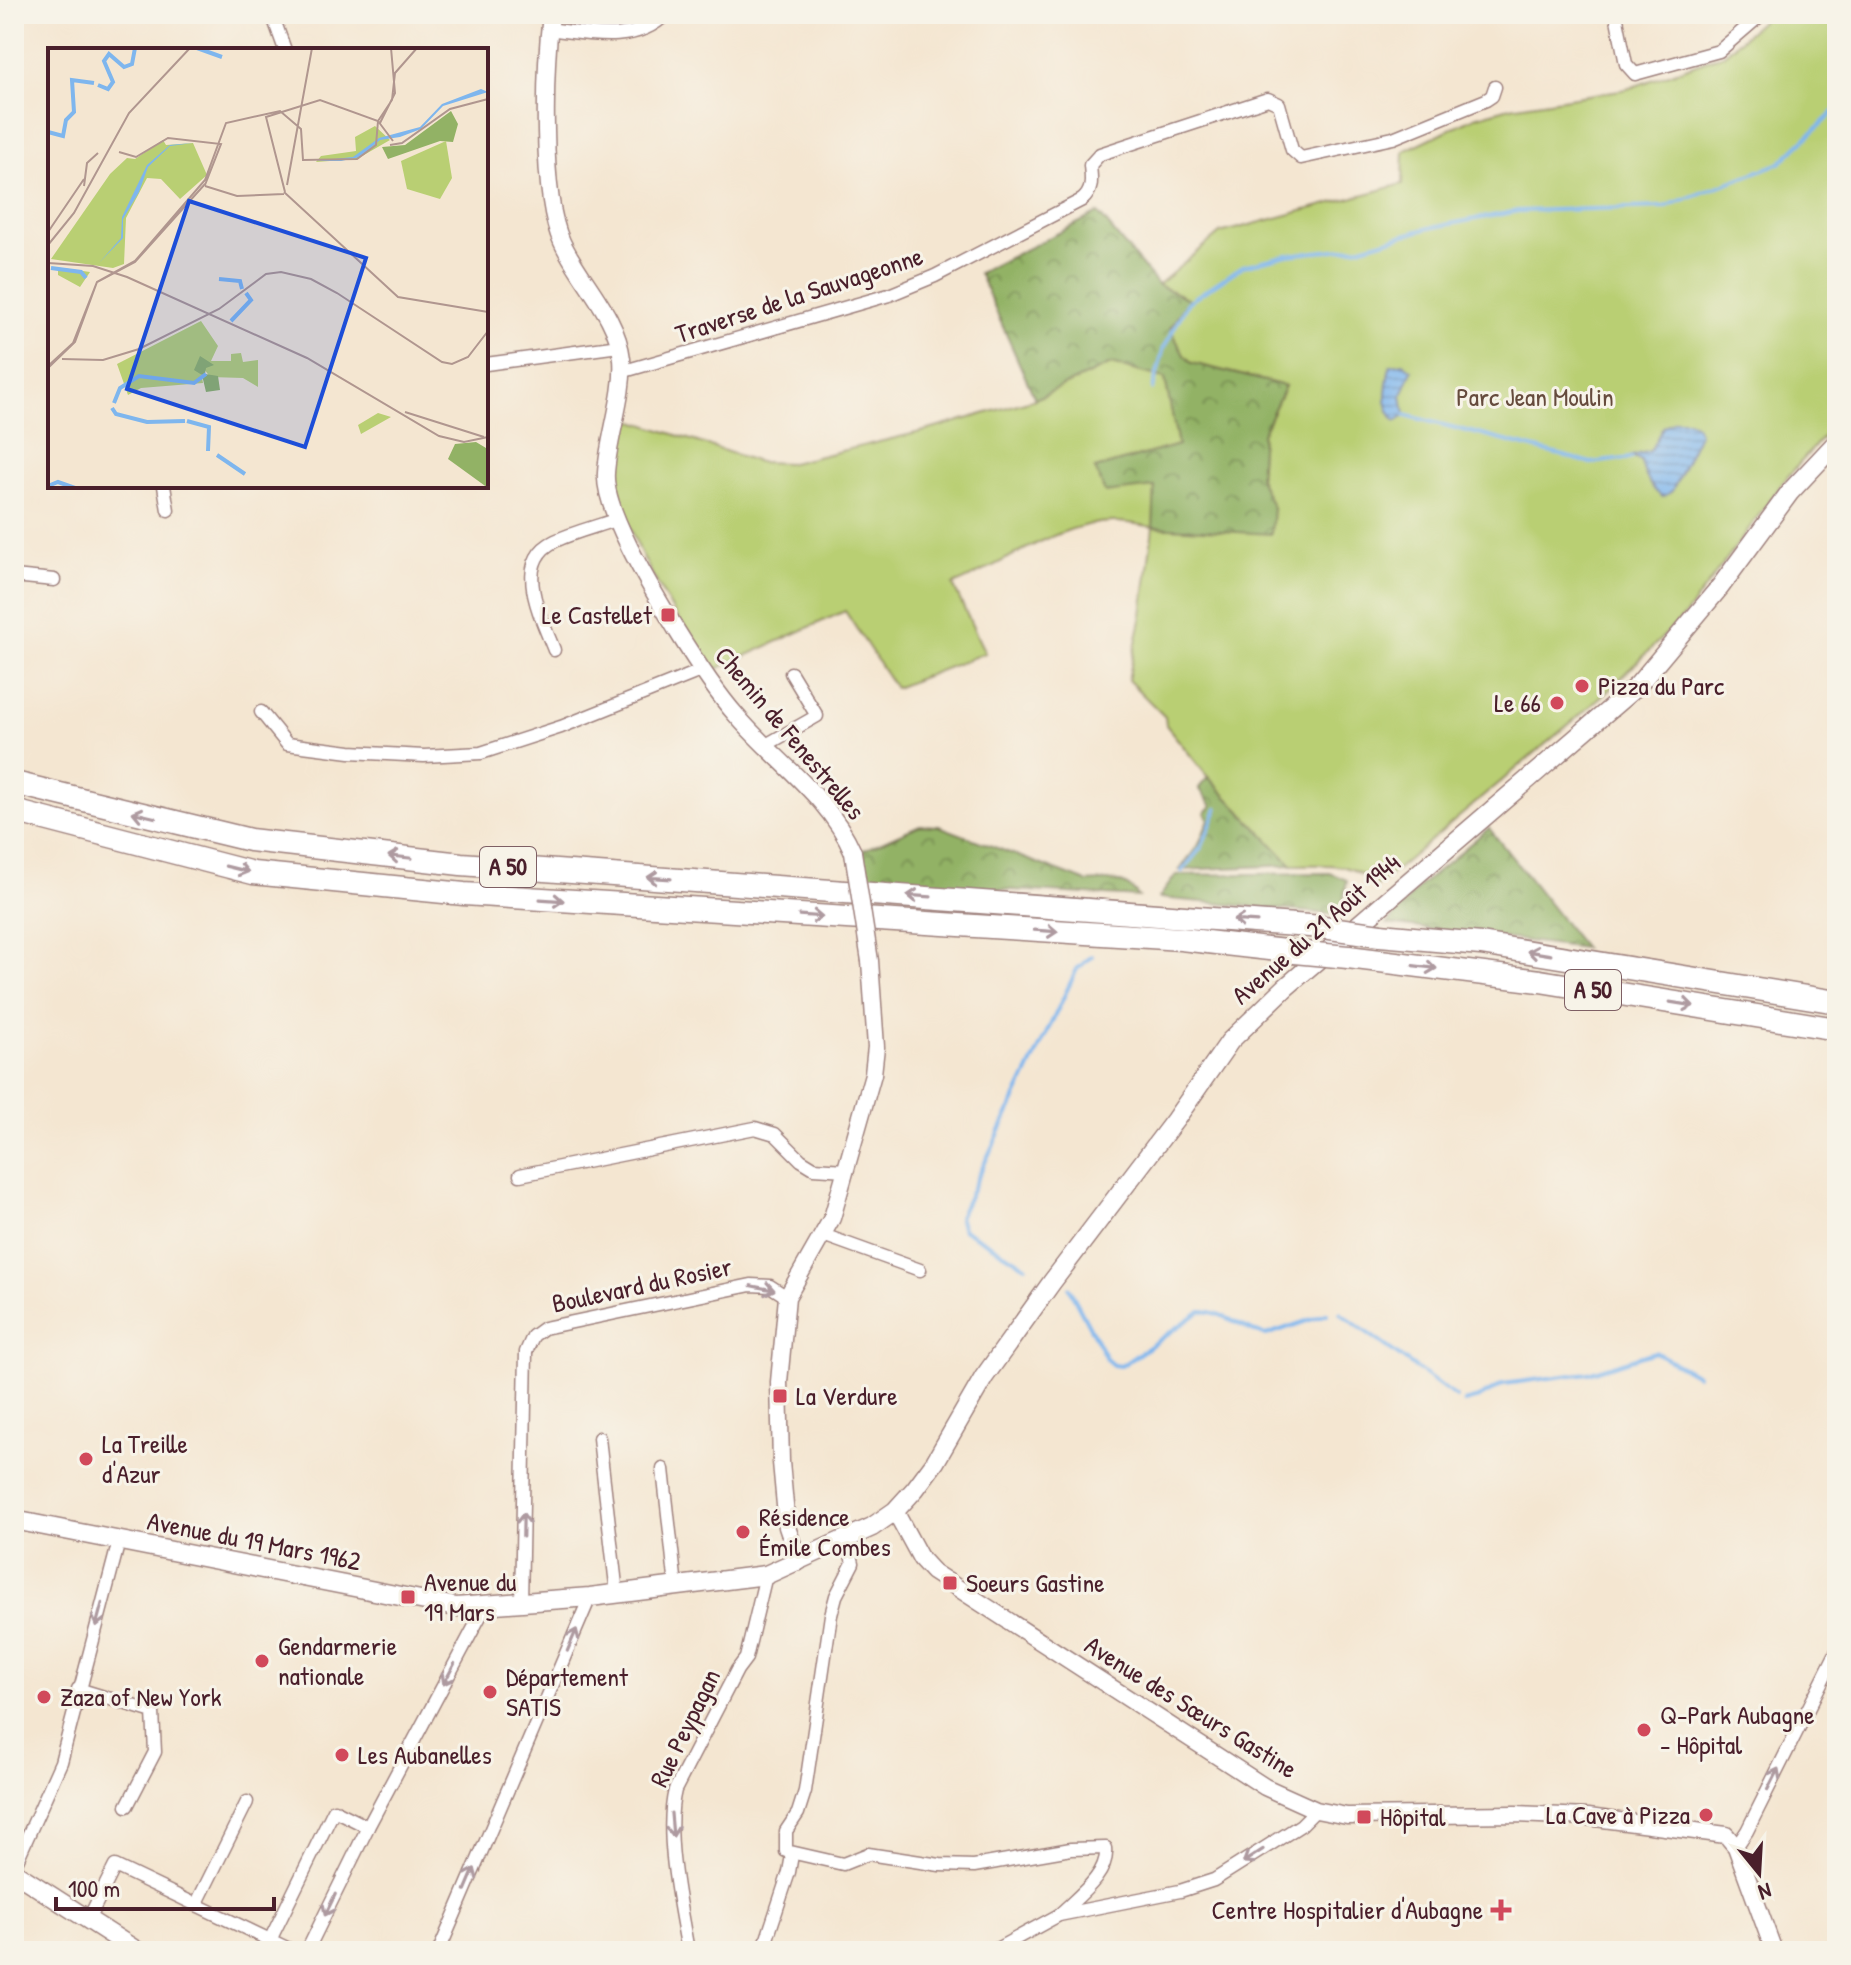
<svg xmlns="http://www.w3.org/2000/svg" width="1851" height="1965" viewBox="0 0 1851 1965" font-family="'Patrick Hand',sans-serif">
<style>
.green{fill:#b9cf73;stroke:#82774f;stroke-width:2}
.forest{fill:url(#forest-crowns);stroke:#6e6848;stroke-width:2}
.water{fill:url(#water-rules);stroke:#646a8c;stroke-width:2}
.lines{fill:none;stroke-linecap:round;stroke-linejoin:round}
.stream{stroke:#7eb6ee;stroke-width:4}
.minor-casing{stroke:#9f827e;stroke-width:15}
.tertiary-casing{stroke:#9f827e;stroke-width:19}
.secondary-casing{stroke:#9f827e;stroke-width:21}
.motorway-casing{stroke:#9f827e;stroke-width:25}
.minor{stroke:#fff;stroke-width:12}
.tertiary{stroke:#fff;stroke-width:16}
.secondary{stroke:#fff;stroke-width:18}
.motorway{stroke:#fff;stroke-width:22}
.tertiary-bridge-casing{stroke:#9f827e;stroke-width:19;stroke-linecap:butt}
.motorway-bridge-casing{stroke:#9f827e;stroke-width:25;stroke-linecap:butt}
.tertiary-bridge{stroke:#fff;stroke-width:16}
.motorway-bridge{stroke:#fff;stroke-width:22}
.oneway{stroke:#ae9aa0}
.poi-dot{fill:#d1495b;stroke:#f7f3e8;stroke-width:3}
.labels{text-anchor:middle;stroke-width:6;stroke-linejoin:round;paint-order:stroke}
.shield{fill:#f7f3e8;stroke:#7e5f64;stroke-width:2}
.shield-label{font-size:24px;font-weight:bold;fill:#4a1f2b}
.street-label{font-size:26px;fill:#4a1f2b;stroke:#f7f3e8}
.park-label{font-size:26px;fill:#664b3d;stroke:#f7f3e8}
.poi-label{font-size:26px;fill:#4a1f2b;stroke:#f7f3e8;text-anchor:start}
.inset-river{fill:none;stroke:#7eb6ee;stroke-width:4}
.inset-road{fill:none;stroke:#b0968f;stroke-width:2}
.view{fill:#1d4ed8;fill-opacity:0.15;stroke:#1d4ed8;stroke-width:4}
.inset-edge{fill:none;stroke:#4a1f2b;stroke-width:4}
</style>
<defs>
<pattern id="forest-crowns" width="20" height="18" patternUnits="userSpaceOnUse" patternTransform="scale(2)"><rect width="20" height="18" fill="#92b265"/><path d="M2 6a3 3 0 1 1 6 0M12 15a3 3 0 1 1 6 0" fill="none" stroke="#799053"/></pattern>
<pattern id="water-rules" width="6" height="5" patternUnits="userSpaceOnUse" patternTransform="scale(2)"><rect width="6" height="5" fill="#7eb6ee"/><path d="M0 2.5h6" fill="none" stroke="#6993c1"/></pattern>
</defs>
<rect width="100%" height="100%" fill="#f7f3e8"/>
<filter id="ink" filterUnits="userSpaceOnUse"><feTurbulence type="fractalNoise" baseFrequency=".0125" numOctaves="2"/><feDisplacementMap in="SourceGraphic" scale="16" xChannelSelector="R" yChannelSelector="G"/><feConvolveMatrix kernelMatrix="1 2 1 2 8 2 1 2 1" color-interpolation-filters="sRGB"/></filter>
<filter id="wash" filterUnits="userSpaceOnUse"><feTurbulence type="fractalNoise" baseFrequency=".006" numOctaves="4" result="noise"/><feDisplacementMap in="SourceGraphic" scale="32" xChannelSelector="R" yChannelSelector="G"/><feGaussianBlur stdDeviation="1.8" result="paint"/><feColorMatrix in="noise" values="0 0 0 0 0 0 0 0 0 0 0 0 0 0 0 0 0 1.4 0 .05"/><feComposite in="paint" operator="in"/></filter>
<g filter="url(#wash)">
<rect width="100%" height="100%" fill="#f4e6d1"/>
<path class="green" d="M1769 14H1837V421L1784 481 1686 614 1606 693 1377 886C1349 860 1328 865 1292 865L1208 777 1166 725 1165 717 1128 680 1142 615 1153 527C1141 525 1128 522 1115 522 1060 521 1003 565 953 585L985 653 895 688 845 611 710 672C677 615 617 532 616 466 616 451 622 433 625 418L758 462 791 463 929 430 1035 399 1111 364 1165 378 1178 445 1096 469 1155 486 1154 527 1273 508 1259 478 1262 434 1285 386 1192 363 1184 356 1170 328 1189 299 1158 285 1220 233 1403 184 1404 151 1475 117 1510 107 1627 89 1724 54Z"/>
<g class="forest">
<polygon points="1098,213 1158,285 1189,299 1170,328 1184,355 1192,363 1285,386 1262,434 1259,478 1273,508 1271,534 1153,527 1155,487 1105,493 1095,469 1178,445 1165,378 1111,364 1035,399 979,273"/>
<polygon points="1208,777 1292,865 1180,870 1199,844 1209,819 1205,813 1212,806 1199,788"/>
<path d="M920 825 939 826 1087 882C1109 880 1125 878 1139 897L865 882 861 851Z"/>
<polygon points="1489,828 1584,948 1387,924 1421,885"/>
<polygon points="1330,873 1347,880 1341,915 1159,898 1176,875"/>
</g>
<g class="water">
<path d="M1403 363 1412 370 1402 395 1405 415 1396 421C1380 403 1387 388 1390 365Z"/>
<path d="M1675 420H1688L1696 425 1699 434 1672 491 1663 497C1652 491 1643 473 1641 461L1632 456 1650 451 1663 427Z"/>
</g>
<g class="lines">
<g class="stream">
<polyline points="1153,389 1164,347 1188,302 1243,266 1287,255 1362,247 1429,228 1518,211 1664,207 1780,163 1837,109"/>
<polyline points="1405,415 1591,463 1632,458"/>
<polyline points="1182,871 1201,848 1217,809"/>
<polyline points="1026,1266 963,1229 959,1217 1077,969 1092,956"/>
<path d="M1069 1288 1107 1360 1113 1365 1121 1366 1201 1311C1225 1311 1243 1331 1266 1335L1327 1314"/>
<polyline points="1340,1313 1456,1397"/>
<polyline points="1464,1402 1479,1398 1503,1384 1588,1373 1655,1352 1697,1375"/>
</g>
</g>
</g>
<g filter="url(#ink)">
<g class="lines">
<g class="minor-casing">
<g id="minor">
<polyline points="272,14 285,50"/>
<polyline points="1616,14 1626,64 1635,74 1719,51 1762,14"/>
<path d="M549 29C588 34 636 45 666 14"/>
<polyline points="486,364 619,346"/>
<path d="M621 372 889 295 935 276 1082 200C1094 190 1091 178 1090 165L1100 154 1268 99 1279 104 1292 150 1301 158 1393 138 1486 100 1492 96 1495 87"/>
<polyline points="164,486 168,510"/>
<polyline points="14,576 54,580"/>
<path d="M554 650C542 619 511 562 555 541 574 532 595 527 615 520"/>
<polyline points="261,712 287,744 350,752 424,756 481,753 561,727 703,670"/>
<polyline points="766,745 817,716 791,673"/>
<polyline points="520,1175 755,1128 775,1134 801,1160 814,1168 846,1170"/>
<polyline points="823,1235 920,1270"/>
<polyline points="599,1438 617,1594"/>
<polyline points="663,1469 676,1587"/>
<path d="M847 1539 853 1563 836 1596 831 1615 805 1791 798 1813 786 1831V1851L843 1864 868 1854 940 1865 974 1866 1071 1849 1106 1848C1109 1875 1077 1897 1059 1915"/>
<polyline points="521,1603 526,1352 533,1336 544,1328 751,1285 770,1286 787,1297"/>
<polyline points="78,1689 153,1712 155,1752 127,1806"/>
<polyline points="1736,1847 1747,1831 1837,1651"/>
<polyline points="14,1867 61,1762 119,1541"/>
<polyline points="196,1905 247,1802"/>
<polyline points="88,1920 115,1866 293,1951"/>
<polyline points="270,1940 334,1810 368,1827"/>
<polyline points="307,1951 368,1827 486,1605"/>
<polyline points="439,1951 590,1597"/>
<path d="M688 1951C680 1905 664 1834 675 1790L737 1670 746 1658 766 1575"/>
<polyline points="763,1951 789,1872 792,1855"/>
<polyline points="993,1951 1059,1915 1180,1891 1214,1880 1301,1825 1316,1810"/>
</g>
</g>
<g class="tertiary-casing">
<g id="tertiary">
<path d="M551 14C545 66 540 196 562 242 580 281 617 315 622 359 625 393 608 438 606 473 603 511 656 596 677 631 695 660 714 690 736 715 775 761 829 796 853 852"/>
<polyline points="895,1511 921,1559 933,1572 1265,1787 1316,1810 1347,1816 1515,1814 1588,1817 1726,1835 1736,1847 1774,1951"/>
<polyline points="799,1562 787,1527 781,1462 779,1382 787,1297 832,1218 873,1074 876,1047 870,961"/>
</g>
</g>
<g class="secondary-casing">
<g id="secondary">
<polyline points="14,1520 456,1607 590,1597 766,1575 872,1527 895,1511 915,1489 935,1462 984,1377 1052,1282 1175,1120 1230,1041 1286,987 1638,685 1720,587 1790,492 1837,442"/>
<polyline points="14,1872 137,1951"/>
</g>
</g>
<g class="motorway-casing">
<g id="motorway">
<polyline points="14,783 250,840 461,864 1323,927"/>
<polyline points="14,811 253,873 464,894 1181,939 1294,952"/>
<polyline points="1380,935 1481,944 1837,1002"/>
<polyline points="1348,957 1540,981 1837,1029"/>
</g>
</g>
<use href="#minor" class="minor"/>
<use href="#tertiary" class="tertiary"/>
<use href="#secondary" class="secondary"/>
<use href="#motorway" class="motorway"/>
<g class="tertiary-bridge-casing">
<polyline id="tertiary-bridge" points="853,852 870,961"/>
</g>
<g class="motorway-bridge-casing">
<g id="motorway-bridge">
<polyline points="1323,927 1380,935"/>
<polyline points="1294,952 1348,957"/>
</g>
</g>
<use href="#tertiary-bridge" class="tertiary-bridge"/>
<use href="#motorway-bridge" class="motorway-bridge"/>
</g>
<defs><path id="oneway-shaft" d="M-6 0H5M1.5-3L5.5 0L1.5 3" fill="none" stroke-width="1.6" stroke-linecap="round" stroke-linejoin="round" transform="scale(2)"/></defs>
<g class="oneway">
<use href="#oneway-shaft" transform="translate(144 815) rotate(-167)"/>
<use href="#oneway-shaft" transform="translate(400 857) rotate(-174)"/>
<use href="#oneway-shaft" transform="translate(237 869) rotate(14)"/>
<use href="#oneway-shaft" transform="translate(659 878) rotate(-176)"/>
<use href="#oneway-shaft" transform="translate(919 896) rotate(-176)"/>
<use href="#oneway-shaft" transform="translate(552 900) rotate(4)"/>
<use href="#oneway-shaft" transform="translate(811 916) rotate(4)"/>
<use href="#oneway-shaft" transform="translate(1245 921) rotate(-176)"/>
<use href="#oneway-shaft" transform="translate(1046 931) rotate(4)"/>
<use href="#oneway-shaft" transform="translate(1539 953) rotate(-171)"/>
<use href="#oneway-shaft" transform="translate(1425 967) rotate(7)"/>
<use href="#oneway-shaft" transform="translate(1682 1004) rotate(9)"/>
<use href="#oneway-shaft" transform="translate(763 1288) rotate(11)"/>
<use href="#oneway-shaft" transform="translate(523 1525) rotate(-89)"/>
<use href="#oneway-shaft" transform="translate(99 1615) rotate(105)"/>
<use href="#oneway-shaft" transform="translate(572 1640) rotate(-67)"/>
<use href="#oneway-shaft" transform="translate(449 1674) rotate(118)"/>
<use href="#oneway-shaft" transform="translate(1773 1779) rotate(-63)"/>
<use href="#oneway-shaft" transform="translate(672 1825) rotate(85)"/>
<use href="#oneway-shaft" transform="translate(1253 1856) rotate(147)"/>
<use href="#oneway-shaft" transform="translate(470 1879) rotate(-67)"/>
<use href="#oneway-shaft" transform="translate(330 1905) rotate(116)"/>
</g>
</g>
<g class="poi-dot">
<rect x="660" y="607" width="16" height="16" rx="4"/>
<circle cx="1582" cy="686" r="8"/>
<circle cx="1557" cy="703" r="8"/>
<rect x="772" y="1388" width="16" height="16" rx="4"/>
<circle cx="86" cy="1459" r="8"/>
<circle cx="743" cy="1532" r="8"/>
<rect x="942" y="1575" width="16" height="16" rx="4"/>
<rect x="400" y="1589" width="16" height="16" rx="4"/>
<circle cx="262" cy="1661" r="8"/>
<circle cx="490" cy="1692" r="8"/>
<circle cx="44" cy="1697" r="8"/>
<circle cx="1644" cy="1730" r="8"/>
<circle cx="342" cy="1755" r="8"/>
<circle cx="1706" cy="1815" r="8"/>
<rect x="1356" y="1809" width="16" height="16" rx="4"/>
<path d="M1497 1898h8v8h8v8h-8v8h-8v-8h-8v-8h8z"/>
</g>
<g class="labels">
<g class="shield">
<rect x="480" y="847" width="56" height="40" rx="6"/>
<rect x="1565" y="970" width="56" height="40" rx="6"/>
</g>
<g class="shield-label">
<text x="508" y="875">A 50</text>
<text x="1593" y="998">A 50</text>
</g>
<g class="street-label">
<text transform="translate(799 295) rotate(-18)" y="9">Traverse de la Sauvageonne</text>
<text transform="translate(790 733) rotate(50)" y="9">Chemin de Fenestrelles</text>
<text transform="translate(1316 929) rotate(-41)" y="9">Avenue du 21 Août 1944</text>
<text transform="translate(642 1285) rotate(-12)" y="9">Boulevard du Rosier</text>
<text transform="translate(254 1541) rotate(11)" y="9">Avenue du 19 Mars 1962</text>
<text transform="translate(1191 1707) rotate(32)" y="9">Avenue des Sœurs Gastine</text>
<text transform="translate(685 1728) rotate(-64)" y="9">Rue Peypagan</text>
</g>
<g class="park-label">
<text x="1535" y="406">Parc Jean Moulin</text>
</g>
<g class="poi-label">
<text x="652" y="624" text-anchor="end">Le Castellet</text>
<text x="1598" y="695">Pizza du Parc</text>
<text x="1541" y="712" text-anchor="end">Le 66</text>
<text x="796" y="1405">La Verdure</text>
<text x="102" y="1453">La Treille<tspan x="102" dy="30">d'Azur</tspan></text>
<text x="759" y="1526">Résidence<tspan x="759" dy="30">Émile Combes</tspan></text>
<text x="424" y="1591">Avenue du<tspan x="424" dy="30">19 Mars</tspan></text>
<text x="966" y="1592">Soeurs Gastine</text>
<text x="278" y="1655">Gendarmerie<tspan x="278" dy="30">nationale</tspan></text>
<text x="506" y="1686">Département<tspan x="506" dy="30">SATIS</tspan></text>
<text x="60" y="1706">Zaza of New York</text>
<text x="1660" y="1724">Q-Park Aubagne<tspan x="1660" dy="30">- Hôpital</tspan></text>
<text x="358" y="1764">Les Aubanelles</text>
<text x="1690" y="1824" text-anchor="end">La Cave à Pizza</text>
<text x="1380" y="1826">Hôpital</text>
<text x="1483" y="1919" text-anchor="end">Centre Hospitalier d'Aubagne</text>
</g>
</g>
<g transform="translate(48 48)">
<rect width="440" height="440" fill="#f4e6d1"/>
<path d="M327 78 342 92 309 111 268 114 273 108 308 103 307 89ZM115 92 118 97 145 95 159 127 132 151 113 131 99 130 78 170 76 216 65 220 3 211 62 126 79 110 87 111ZM10 220H14L42 224 32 239 10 227ZM153 273 170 298 163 313H183V306L193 305 195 314 210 312V339L195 330 162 329 151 314 155 335 93 340 80 347 69 316ZM330 365 343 369 313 386 310 377Z" fill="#b9cf73"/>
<path d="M403 63 410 76 405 94 392 93 340 111 334 99 357 97ZM152 308 166 317 158 320 157 326 170 328 172 342 158 344 154 327 146 322ZM428 394 438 400 440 440 400 411 407 396Z" fill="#92b265"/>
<path d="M398 93 404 130 392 151 359 141 353 113Z" fill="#b9cf73"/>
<path d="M433 41 440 44 395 58 373 81 352 89 332 92 312 109 293 113H268L305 109 331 90 372 79 394 56ZM145 95 122 98 100 119 91 144 75 171V190L51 215 73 190 74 169 99 117 122 97Z" fill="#7eb6ee"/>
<path class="inset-river" d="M149 0 174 9M50 37 60 41 65 34 56 13 61 6 76 19 84 16 87 0M0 84 15 88 18 72 26 64 24 32 46 35M3 220 33 224 38 230M171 231 192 233 194 241M183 273 203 252 198 245M66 355 72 340 91 328 146 335 158 326M64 360 68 366 99 374 137 373M139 373 161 379 160 403M169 407 197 426M0 438 10 434 27 440"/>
<path class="inset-road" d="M332 75 347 45 343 0M342 97 354 95 402 61 440 51M71 104 88 109 120 90 173 96 157 137M239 137 264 0M36 138 39 115 50 105M157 138 189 148 236 146M236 144 350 249 440 264M237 144 218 69 272 52 330 73 345 93M0 184 36 131M0 197 26 165 81 65 142 0M0 215 45 218 79 229 259 310 391 388 416 394 440 389M14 311 55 312 91 301 171 261 218 226 233 224 263 231 289 245 394 314 404 316 420 309 440 283M0 318 25 295 49 234 87 213 157 132 178 75 232 63 253 81 255 112 309 111 328 97 330 73 344 52 347 25 369 0M0 320 27 294 49 234 87 214 157 136M357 364 436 389"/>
<path class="view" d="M141 153 318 210 257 399 79 341Z"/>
<rect width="440" height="440" class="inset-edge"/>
</g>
<rect width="1851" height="1965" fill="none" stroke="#f7f3e8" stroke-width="48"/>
<g transform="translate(1759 1873) rotate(162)" stroke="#f7f3e8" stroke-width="6" paint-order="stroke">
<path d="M0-6L14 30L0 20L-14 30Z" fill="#4a1f2b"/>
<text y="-12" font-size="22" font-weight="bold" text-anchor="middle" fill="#4a1f2b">N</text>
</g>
<path d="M56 1897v12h218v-12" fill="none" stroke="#4a1f2b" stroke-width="4"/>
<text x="68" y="1897" font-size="24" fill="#4a1f2b" stroke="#f7f3e8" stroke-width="6" paint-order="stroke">100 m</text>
</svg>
